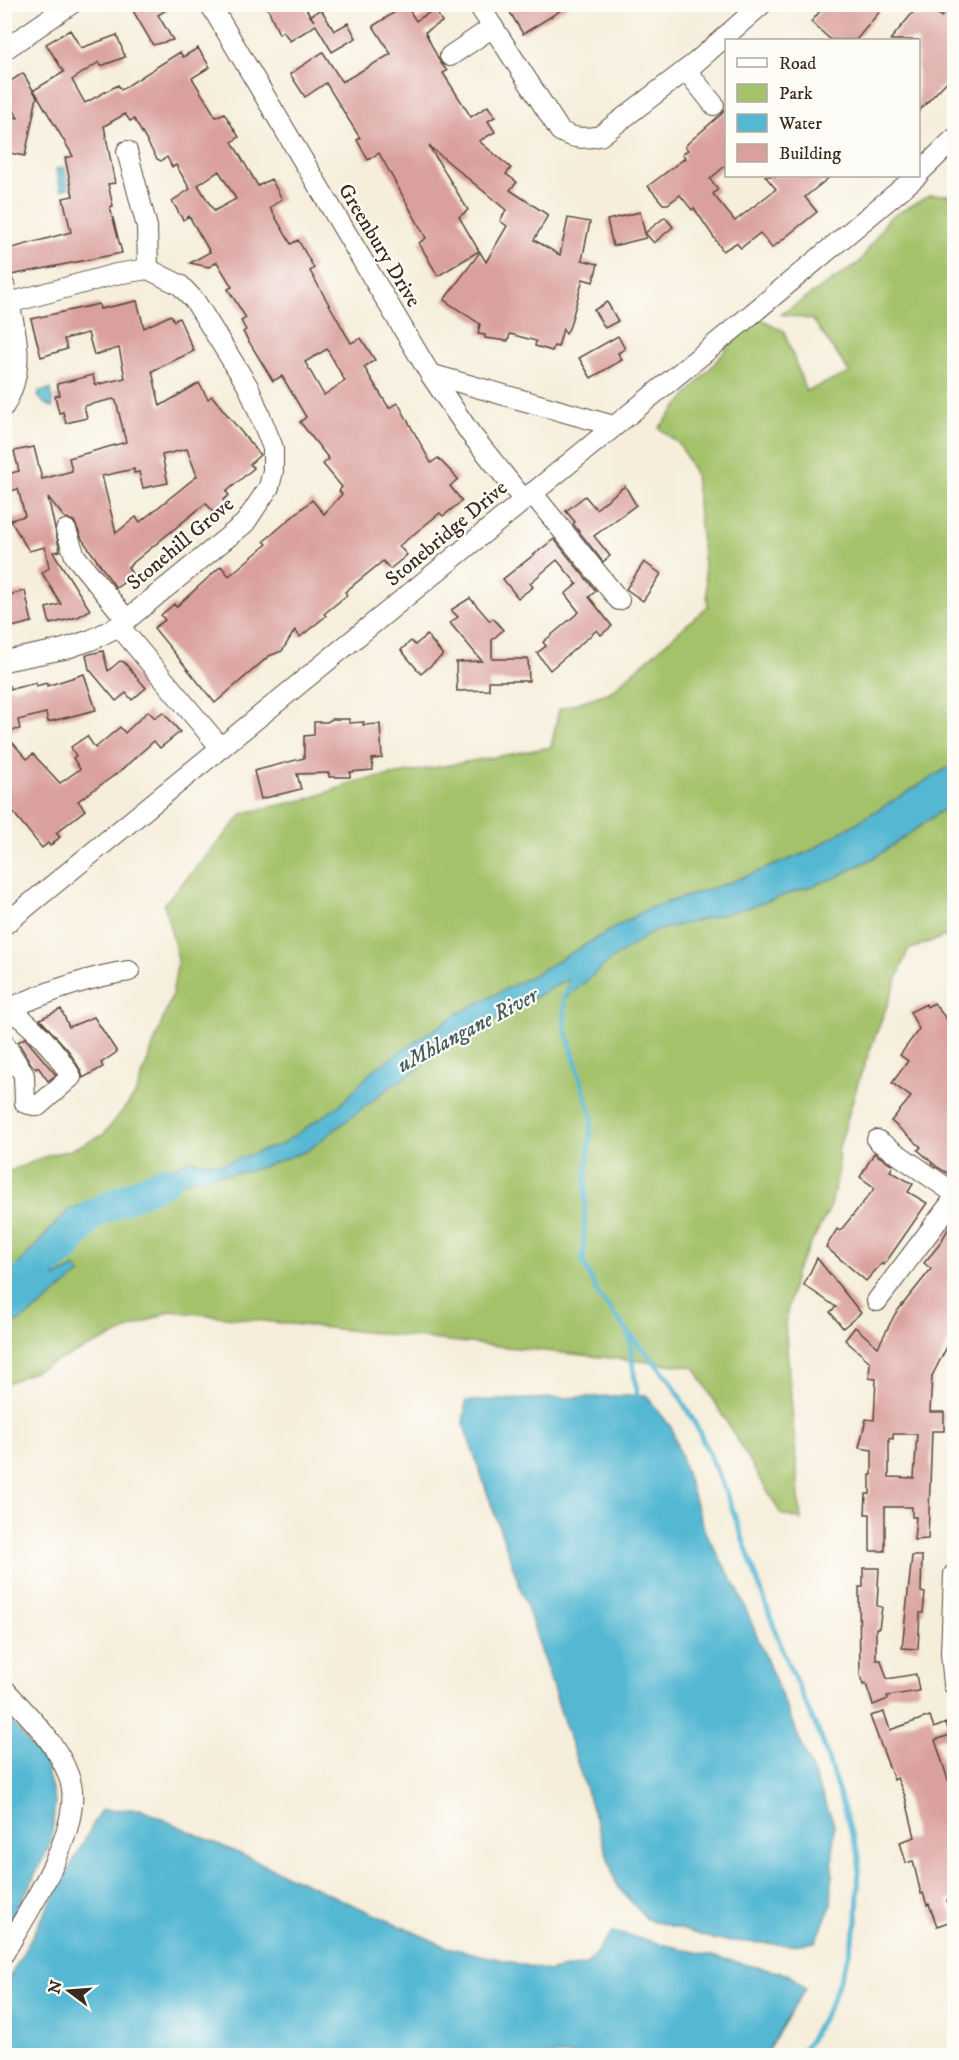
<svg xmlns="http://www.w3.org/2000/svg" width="959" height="2060" viewBox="0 0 959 2060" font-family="'IM FELL DW Pica',serif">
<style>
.green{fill:#a4c26a;stroke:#707644;stroke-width:1.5}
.water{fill:#55b8d3;stroke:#487178;stroke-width:1.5}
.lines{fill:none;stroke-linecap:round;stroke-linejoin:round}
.stream{stroke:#55b8d3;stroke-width:5}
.river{stroke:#55b8d3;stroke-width:30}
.building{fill:#daa09d;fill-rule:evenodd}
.minor-casing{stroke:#57473a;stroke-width:22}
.minor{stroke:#fff;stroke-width:20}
.labels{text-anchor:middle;stroke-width:4.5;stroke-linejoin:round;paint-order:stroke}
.street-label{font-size:21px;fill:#3b2a1e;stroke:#fdfcf7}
.water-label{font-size:22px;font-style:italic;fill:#445c5d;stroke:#fdfcf7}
</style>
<rect width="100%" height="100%" fill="#fdfcf7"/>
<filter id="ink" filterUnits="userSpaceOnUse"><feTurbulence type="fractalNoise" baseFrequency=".0167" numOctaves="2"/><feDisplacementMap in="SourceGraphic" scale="12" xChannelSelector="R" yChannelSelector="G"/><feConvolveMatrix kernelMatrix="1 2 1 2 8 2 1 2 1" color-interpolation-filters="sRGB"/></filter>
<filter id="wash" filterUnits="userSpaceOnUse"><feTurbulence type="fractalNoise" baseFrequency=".008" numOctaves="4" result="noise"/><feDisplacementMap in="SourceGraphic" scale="24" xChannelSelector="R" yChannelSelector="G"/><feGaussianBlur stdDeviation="1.35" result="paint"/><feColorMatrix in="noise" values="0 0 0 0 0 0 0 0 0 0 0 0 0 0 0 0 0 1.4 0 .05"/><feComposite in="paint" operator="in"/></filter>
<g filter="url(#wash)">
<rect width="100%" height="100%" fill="#f6eedb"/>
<polygon class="green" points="930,195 954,195 954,933 908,950 859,1079 838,1151 839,1169 831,1206 795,1273 785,1324 801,1520 781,1514 694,1367 170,1311 5,1384 5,1173 52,1154 68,1151 103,1135 135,1095 172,995 178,959 164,904 244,813 312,798 358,781 551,747 559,709 610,692 708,606 695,474 680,445 659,428 755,316 784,331 806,391 850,373 813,320 781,314 859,263 889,218"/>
<g class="water">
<polygon points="64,167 69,188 61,190 56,169"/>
<polygon points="51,389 53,407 45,404 38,396 39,391"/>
<path d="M954 764V802L877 856 837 877 751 907 652 932 611 960 565 999 568 979 444 1047 420 1068 393 1085 307 1151 250 1171 199 1177 169 1187 124 1197 73 1234 56 1261 55 1278 75 1267 81 1274C57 1290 30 1320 5 1327V1279L69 1209 118 1193 189 1160 221 1164 282 1144 341 1104 373 1070 457 1014 533 975 647 909 731 882 808 852Z"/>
<polygon points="646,1395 671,1427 705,1532 738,1590 834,1824 831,1906 815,1942 792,1945 717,1940 647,1919 617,1886 526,1604 463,1423 466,1401"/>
<polygon points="5,1714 45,1763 55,1802 51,1843 5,1934"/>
<polygon points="140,1809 447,1947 549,1971 586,1965 613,1932 790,1975 805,1989 765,2055 40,2056 5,2042 5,1986 101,1810"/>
</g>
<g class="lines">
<g class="stream">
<polyline points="569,991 564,996 565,1027 592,1117 586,1179 583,1262 598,1294 629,1333 637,1395"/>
<polyline points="629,1333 670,1380 697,1427 726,1492 784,1655 822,1740 859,1857 857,1922 847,1960 830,2005 800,2056"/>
</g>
<polyline class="river" points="4,1293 63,1251 92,1214 166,1180"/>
</g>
<g id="blocks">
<g class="building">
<polygon points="129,4 176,4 158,15 173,40 153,45"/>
<polygon points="266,4 303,4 314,21 310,16 321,9 334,31 348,23 356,38 332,52 316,25 290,41 283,31 279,34"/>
<polygon points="505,4 571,4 523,34"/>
<polygon points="826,4 886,4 856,40 831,40 811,22"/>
<polygon points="920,4 928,4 941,17 954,4 954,74 918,112 918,40 890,40"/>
<polygon points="406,5 416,21 435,9 442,22 425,32 440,62 447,71 443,73 471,117 488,106 495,117 488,121 495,132 479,141 511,168 506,174 517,182 510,190 548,215 534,240 560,255 568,218 590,222 582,260 598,264 593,282 583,279 570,326 566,334 563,329 558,347 554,346 552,351 535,346 536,341 510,334 508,341 485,338 485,335 478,334 480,324 444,300 480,252 486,262 507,226 500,221 506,210 429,146 468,210 459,217 479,251 438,276 419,243 426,238 379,153 368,160 357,140 360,138 326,83 305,97 290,74 323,52 342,82 391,54 373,26"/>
<path d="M70 30 81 48 117 35 125 57 101 66 99 62 72 80 85 103 118 85 121 90 180 52 183 57 198 48 210 67 192 78 216 117 224 113 239 137 232 142 258 186 271 179 282 199 270 208 291 244 298 240 314 268 310 271 351 343 361 338 375 360 364 367 389 408 398 403 431 463 438 458 458 479 450 486 462 501 443 516 440 513 399 546 407 555 390 569 383 561 345 592 347 595 324 614 326 616 300 637 295 630 282 651 269 656 215 703 154 628 165 620 161 615 174 604 176 607 221 566 229 576 267 544 264 541 312 500 324 514 342 494 339 491 342 487 323 464 329 459 300 422 306 417 282 376 273 381 243 332 246 330 241 321 246 318 228 289 232 287 217 262 209 267 190 263 210 252 189 216 183 220 172 201 190 189 176 165 172 167 167 157 161 161 157 159 134 119 130 121 125 114 104 126 115 183 108 184 113 206 110 207 122 253 11 275 5 250 71 232 63 198 73 196 65 158 73 156 34 90 64 72 46 44ZM219 171 236 199 214 211 198 185ZM327 349 345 381 324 395 305 362Z"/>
<polygon points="23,73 37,97 25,156 4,152 8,116 18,118 4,90 11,86 9,82"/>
<polygon points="726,110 726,165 710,179 718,189 713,194 735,221 776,189 765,176 831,176 805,197 817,212 772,248 760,233 741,248 736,243 723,251 694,208 692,210 680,195 668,204 663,204 648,186 685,158 682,154 688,150 685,147 688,143"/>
<polygon points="640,212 646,238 613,246 607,220"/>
<polygon points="665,217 673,227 654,243 645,233"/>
<path d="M137 301 144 328 171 315 174 321 179 318 194 351 152 371 160 406 199 383 208 399 212 396 260 455 250 464 254 468 226 492 229 495 223 500 226 503 214 513 206 503 128 567 133 576 116 588 82 539 74 521 65 518 48 497 60 551 53 552 90 610 78 617 50 624 46 608 61 604 42 573 49 568 45 547 29 551 10 520 25 516 18 489 4 493V475L19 471 14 451 34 447 42 479 72 471 69 458 126 442 116 401 113 399 84 406 87 418 66 423 63 412 59 413 55 396 60 395 57 384 93 375 95 385 125 378 119 348 94 355 88 333 64 339 67 349 41 357 31 319 99 304 100 309ZM187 449 197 476 140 522 136 517 116 533 102 476 134 469V473L139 472 143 488 168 483 162 455Z"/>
<polygon points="607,302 618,321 605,328 594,310"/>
<polygon points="618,336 625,349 618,353 622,360 591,378 579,358"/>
<polygon points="625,486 636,505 594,536 610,556 603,562 573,524 575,522 566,511 585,496 596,509"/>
<polygon points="554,539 596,591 589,597 612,626 601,635 597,630 550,670 537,653 546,646 543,642 579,612 565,594 577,584 557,560 530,583 533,587 518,598 503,579"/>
<polygon points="644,562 661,574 643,601 626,589"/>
<polygon points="25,591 32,622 12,627 5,596"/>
<polygon points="470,598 490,621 493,618 503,630 492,640 492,659 528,659 529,681 489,681 489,690 457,691 456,662 482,661 450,623 458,617 451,610"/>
<polygon points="427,635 443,655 421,674 401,650 411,641 415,645"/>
<polygon points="103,651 108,671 120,661 124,662 146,688 132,700 126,693 116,701 89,669 86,655"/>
<polygon points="84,674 96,710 48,722 46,713 18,720 20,729 4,732 4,686 10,686 11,689 36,683 36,686 47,683 47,686"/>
<polygon points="148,711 155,718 163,712 180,732 160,748 154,741 119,772 78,801 85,810 56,833 60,837 50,846 48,843 42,848 4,801 4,733 27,759 33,754 60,783 80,769 73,758 76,756 71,747 87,736 95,748 120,727 125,733"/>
<polygon points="332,719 349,719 349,723 364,722 363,725 380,724 382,758 372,759 373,770 350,772 350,777 329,777 329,773 297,774 301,789 261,799 254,771 304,758 304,736 314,735 314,722 327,722"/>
<polygon points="934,1003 954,1029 954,1177 937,1167 918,1150 921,1147 891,1121 911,1097 892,1083 908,1061 900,1055 919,1029 910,1012 926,1004 927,1007"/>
<polygon points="61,1009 69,1027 94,1017 117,1052 101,1063 103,1067 83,1078 81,1071 68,1050 40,1019"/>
<polygon points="25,1038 56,1075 48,1081 38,1067 36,1069 31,1064 18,1042"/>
<polygon points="874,1153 893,1165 890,1171 913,1184 908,1192 927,1203 884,1265 882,1263 866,1281 826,1247 837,1229 840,1231 875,1188 860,1177"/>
<path d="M954 1219V1333L932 1376 930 1412H944V1431H932L928 1539 914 1540 916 1517H912V1507H885V1551H870V1514H865L866 1494H870V1475H872V1450L859 1448 866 1419 874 1420 876 1379 869 1378 870 1362 845 1340 855 1327 878 1347 895 1314 931 1269 924 1263 939 1245ZM893 1434H917L914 1478 889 1477V1438L893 1439Z"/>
<polygon points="817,1258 861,1313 843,1328 830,1312 836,1307 804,1285"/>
<polygon points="912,1556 922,1556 921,1592 925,1593 923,1613 920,1613 918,1649 902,1648"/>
<polygon points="863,1568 879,1568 877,1606 882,1607 879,1628 876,1628 876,1660 881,1660 887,1679 916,1674 919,1691 887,1696 888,1699 873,1705 866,1684 863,1685 860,1675 859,1587 863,1587"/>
<polygon points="884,1712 890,1730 930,1716 934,1728 946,1723 950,1735 935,1740 948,1780 953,1778 954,1785 954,1899 947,1900 954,1920 937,1926 929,1904 927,1905 923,1893 921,1894 913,1861 906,1863 900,1842 915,1837 905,1796 897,1778 894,1780 870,1716"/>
</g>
</g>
</g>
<g filter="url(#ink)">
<use href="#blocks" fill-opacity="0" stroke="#57473a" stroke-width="1.5"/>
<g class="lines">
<g class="minor-casing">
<g id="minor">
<polyline points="210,4 430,374 470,433 523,499"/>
<path d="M478 4 560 131C574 139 584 139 600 136L695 63 762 4"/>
<polyline points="4,50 71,4"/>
<polyline points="450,56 493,27"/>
<polyline points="686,70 714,105"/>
<polyline points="127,151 147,227 148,269"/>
<polyline points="918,174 954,139"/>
<path d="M4 285C15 327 28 366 4 406"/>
<polyline points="430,374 614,426"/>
<polyline points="532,493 619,600"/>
<polyline points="66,530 75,556 126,619"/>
<polyline points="119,626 221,748"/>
<polyline points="4,661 64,649 91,640 119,626 245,523 269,487 273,471 273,448 249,388 195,301 180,285 148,269 116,274 9,303"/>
<polyline points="4,925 747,318 917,176"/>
<path d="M4 1006C30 1022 57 1051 71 1077L38 1106 25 1103 24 1075 4 1043"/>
<path d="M6 1016 8 1009C47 992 87 977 129 971"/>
<polyline points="877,1140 954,1193"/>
<polyline points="877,1301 954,1199"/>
<polyline points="954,1574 951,1653 954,1685"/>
<path d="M4 1689C27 1714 58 1744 69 1777 87 1825 28 1911 4 1953"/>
</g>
</g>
<use href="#minor" class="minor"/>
</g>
</g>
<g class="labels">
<g class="street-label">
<text transform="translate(380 245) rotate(59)" y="7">Greenbury Drive</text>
<text transform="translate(446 533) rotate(-40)" y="7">Stonebridge Drive</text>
<text transform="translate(180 543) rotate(-40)" y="7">Stonehill Grove</text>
</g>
<g class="water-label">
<text transform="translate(467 1029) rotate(-28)" y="8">uMhlangane River</text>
</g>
</g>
<rect width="959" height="2060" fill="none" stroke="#fdfcf7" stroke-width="24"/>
<rect x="725" y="39" width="195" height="138" fill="#fdfcf7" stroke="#afa8a0" stroke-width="1.5"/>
<rect x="737" y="58" width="30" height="9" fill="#ffffff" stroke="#afa8a0" stroke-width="1.5"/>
<text x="779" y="69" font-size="18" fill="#3b2a1e">Road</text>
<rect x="737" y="84" width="30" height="18" fill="#a4c26a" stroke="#afa8a0" stroke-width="1.5"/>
<text x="779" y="99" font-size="18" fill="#3b2a1e">Park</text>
<rect x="737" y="114" width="30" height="18" fill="#55b8d3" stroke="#afa8a0" stroke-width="1.5"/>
<text x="779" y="129" font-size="18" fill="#3b2a1e">Water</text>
<rect x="737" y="144" width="30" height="18" fill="#daa09d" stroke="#afa8a0" stroke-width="1.5"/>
<text x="779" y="159" font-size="18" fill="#3b2a1e">Building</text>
<g transform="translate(69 1991) rotate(286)" stroke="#fdfcf7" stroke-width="4.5" paint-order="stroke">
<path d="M0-4.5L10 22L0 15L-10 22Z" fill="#3b2a1e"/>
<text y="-9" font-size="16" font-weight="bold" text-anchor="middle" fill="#3b2a1e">N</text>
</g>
</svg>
